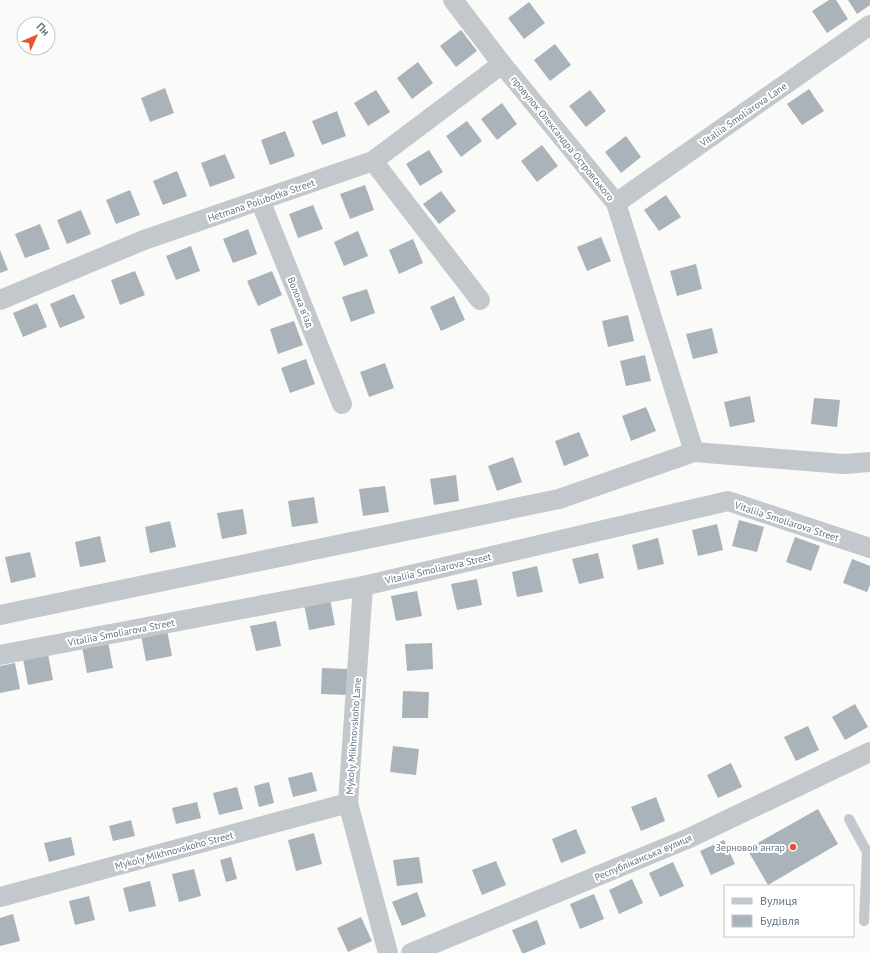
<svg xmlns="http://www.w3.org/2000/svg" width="870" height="953" viewBox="0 0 870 953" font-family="'PT Sans',sans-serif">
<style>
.building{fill:#aab3b9}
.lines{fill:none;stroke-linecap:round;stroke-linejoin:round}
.service{stroke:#c3c8cc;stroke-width:10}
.minor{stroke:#c3c8cc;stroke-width:20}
.poi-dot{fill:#e4572e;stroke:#fff;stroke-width:1.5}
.labels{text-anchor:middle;stroke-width:4;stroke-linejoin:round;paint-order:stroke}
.street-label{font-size:10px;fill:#657683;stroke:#fff}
.poi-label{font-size:10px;fill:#657683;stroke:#fff;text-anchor:end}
</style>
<rect width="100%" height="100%" fill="#fafaf8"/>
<g class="building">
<polygon points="829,0 836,0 848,19 827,33 812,11"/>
<polygon points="848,0 870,0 870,5 857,14"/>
<polygon points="529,2 545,23 524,39 508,18"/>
<polygon points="461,30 477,51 456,67 440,46"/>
<polygon points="555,44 571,65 550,81 534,60"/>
<polygon points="418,62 433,83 412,99 397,78"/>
<polygon points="165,88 174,113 150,122 141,98"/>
<polygon points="809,89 824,111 802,125 787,104"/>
<polygon points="376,90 390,112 368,126 354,103"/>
<polygon points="590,90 606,111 586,127 569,106"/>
<polygon points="502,103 517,124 497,140 481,119"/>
<polygon points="337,111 346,136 322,145 312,121"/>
<polygon points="467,121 482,141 461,157 446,136"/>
<polygon points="285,131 295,156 270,165 261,140"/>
<polygon points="626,136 641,157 621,173 605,152"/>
<polygon points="542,145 558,166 537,182 521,161"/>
<polygon points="429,150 443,172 420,186 406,164"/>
<polygon points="225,154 235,178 210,187 201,163"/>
<polygon points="177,171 187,196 163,205 153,181"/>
<polygon points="365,185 374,210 350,219 340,194"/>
<polygon points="130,190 140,215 116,224 106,200"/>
<polygon points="441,191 456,211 439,224 423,204"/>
<polygon points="666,195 681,217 659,231 644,210"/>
<polygon points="313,205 323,229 298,238 289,214"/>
<polygon points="81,210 91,234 67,244 57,220"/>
<polygon points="40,224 50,249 25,258 15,234"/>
<polygon points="248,229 257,254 233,263 223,239"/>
<polygon points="358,231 368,256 344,266 334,242"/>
<polygon points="601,237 611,261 587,271 577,247"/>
<polygon points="413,239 423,263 399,274 389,250"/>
<polygon points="191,246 200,271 176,280 166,256"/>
<polygon points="0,250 8,270 0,273"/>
<polygon points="696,264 702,289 677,296 670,271"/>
<polygon points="135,271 145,295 120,305 111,280"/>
<polygon points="272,271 282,295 258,306 247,281"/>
<polygon points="367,289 375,313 351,322 342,297"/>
<polygon points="74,294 85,318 60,328 50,304"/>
<polygon points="454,296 465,320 441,331 430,307"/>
<polygon points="37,303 47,327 23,337 13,313"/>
<polygon points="628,315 634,341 608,347 602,321"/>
<polygon points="294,321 303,345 278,354 270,329"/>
<polygon points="712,328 718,353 693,359 686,334"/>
<polygon points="645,355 651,381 626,386 620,361"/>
<polygon points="306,359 315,384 290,393 281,368"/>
<polygon points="385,363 394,388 369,397 360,372"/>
<polygon points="750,396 755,422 730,427 724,402"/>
<polygon points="814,398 840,400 837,427 811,424"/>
<polygon points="646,407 656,431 631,441 622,416"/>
<polygon points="579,432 589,456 564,466 555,441"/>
<polygon points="513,457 522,482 497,491 488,466"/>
<polygon points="456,475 459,501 434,505 430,479"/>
<polygon points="385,486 389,512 363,516 359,489"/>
<polygon points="314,497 318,523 292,527 288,501"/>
<polygon points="243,509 247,534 222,539 217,513"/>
<polygon points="739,520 764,527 757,552 732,546"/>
<polygon points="170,521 176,547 150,553 145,527"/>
<polygon points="717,524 723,550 698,556 692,530"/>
<polygon points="100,536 106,562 80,567 75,542"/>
<polygon points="795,537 820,546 811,571 786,562"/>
<polygon points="658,538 664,564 638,570 632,545"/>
<polygon points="30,552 36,577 11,583 5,557"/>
<polygon points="598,553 604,578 579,584 572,559"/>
<polygon points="852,559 870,566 870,585 867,592 843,583"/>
<polygon points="537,566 543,592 517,597 512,572"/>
<polygon points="477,579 482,605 457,610 451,584"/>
<polygon points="417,591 422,616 396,621 391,596"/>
<polygon points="330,599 335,625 309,630 304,604"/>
<polygon points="276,621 281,646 256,651 250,626"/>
<polygon points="167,630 172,656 146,661 141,635"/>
<polygon points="108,642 113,668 87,673 82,647"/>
<polygon points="432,643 433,669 407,671 405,644"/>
<polygon points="48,654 53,680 28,685 23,659"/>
<polygon points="15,663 20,689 0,693 0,666"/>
<polygon points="322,668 348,669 348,695 321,694"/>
<polygon points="403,691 429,692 428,718 402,718"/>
<polygon points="855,704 868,727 845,740 832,717"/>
<polygon points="808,726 819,750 796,761 784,737"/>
<polygon points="393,746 419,749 416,775 390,772"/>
<polygon points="731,763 742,787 718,798 707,775"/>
<polygon points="312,772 317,791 293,797 288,778"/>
<polygon points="269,782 274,803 259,807 254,786"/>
<polygon points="237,787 243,809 219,815 213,793"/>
<polygon points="656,797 665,821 641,831 631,807"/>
<polygon points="197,802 201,818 176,824 172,808"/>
<polygon points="818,809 838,844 768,885 747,849"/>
<polygon points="131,820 135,836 113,841 109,826"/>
<polygon points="576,829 586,853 561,863 552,839"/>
<polygon points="314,833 322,864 296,871 288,840"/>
<polygon points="71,837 75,855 49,862 44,843"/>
<polygon points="724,840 735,864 711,875 700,851"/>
<polygon points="231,857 237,879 226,882 220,860"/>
<polygon points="419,857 423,883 397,886 393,860"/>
<polygon points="496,861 506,885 482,895 472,870"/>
<polygon points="673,862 684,886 660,897 649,873"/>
<polygon points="194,869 201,896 179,902 172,874"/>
<polygon points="632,879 643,903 619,914 609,890"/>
<polygon points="150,881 156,906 129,912 123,888"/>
<polygon points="417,892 426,916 402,926 392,902"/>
<polygon points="594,894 604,919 580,929 570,904"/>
<polygon points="89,896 95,920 75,925 69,901"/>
<polygon points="13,914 20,941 0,946 0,918"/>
<polygon points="361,917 372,941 348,952 337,928"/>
<polygon points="537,920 546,944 525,953 522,953 512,930"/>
</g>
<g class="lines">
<g class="service">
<polyline points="849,819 867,852 870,851"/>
<polyline points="864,921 867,852"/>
</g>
<g class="minor">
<polyline points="453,0 502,64 616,203 694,452"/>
<polyline points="373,161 480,300"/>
<polyline points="260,200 342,404"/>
<polyline points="616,203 870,25"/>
<polyline points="0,300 144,240 373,161 502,64"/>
<polyline points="363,586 348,803 388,953"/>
<polyline points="0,615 559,499 694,452 844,464 870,462"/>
<polyline points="0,655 363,586 728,501 870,548"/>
<polyline points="0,897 348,803"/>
<polyline points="411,953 687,839 870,752"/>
</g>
</g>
<circle class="poi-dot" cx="793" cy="847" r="4"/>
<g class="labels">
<g class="street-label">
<text transform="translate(743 114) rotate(-35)" y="4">Vitaliia Smoliarova Lane</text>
<text transform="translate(563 138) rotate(51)" y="4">провулок Олександра Островського</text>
<text transform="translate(261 200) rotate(-19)" y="4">Hetmana Polubotka Street</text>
<text transform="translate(301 302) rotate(68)" y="4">Волоха в’їзд</text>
<text transform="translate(787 521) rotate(18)" y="4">Vitaliia Smoliarova Street</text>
<text transform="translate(438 568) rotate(-13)" y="4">Vitaliia Smoliarova Street</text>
<text transform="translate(121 632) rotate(-11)" y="4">Vitaliia Smoliarova Street</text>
<text transform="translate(353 736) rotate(-86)" y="4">Mykoly Mikhnovskoho Lane</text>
<text transform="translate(174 850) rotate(-15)" y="4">Mykoly Mikhnovskoho Street</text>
<text transform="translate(643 857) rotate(-23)" y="4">Республіканська вулиця</text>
</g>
<g class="poi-label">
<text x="785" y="851">Зерновой ангар</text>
</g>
</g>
<rect x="724" y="885" width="130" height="52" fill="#ffffff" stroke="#c1c8cd"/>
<rect x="732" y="898" width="20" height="6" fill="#c3c8cc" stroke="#c1c8cd"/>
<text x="760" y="905" font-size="12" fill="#657683">Вулиця</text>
<rect x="732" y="915" width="20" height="12" fill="#aab3b9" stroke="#c1c8cd"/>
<text x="760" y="925" font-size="12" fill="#657683">Будівля</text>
<g transform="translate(36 36) rotate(45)"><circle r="19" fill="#ffffff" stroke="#c1c8cd"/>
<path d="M0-3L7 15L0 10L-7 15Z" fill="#e4572e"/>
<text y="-6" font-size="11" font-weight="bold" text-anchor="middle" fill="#657683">Пн</text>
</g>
</svg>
